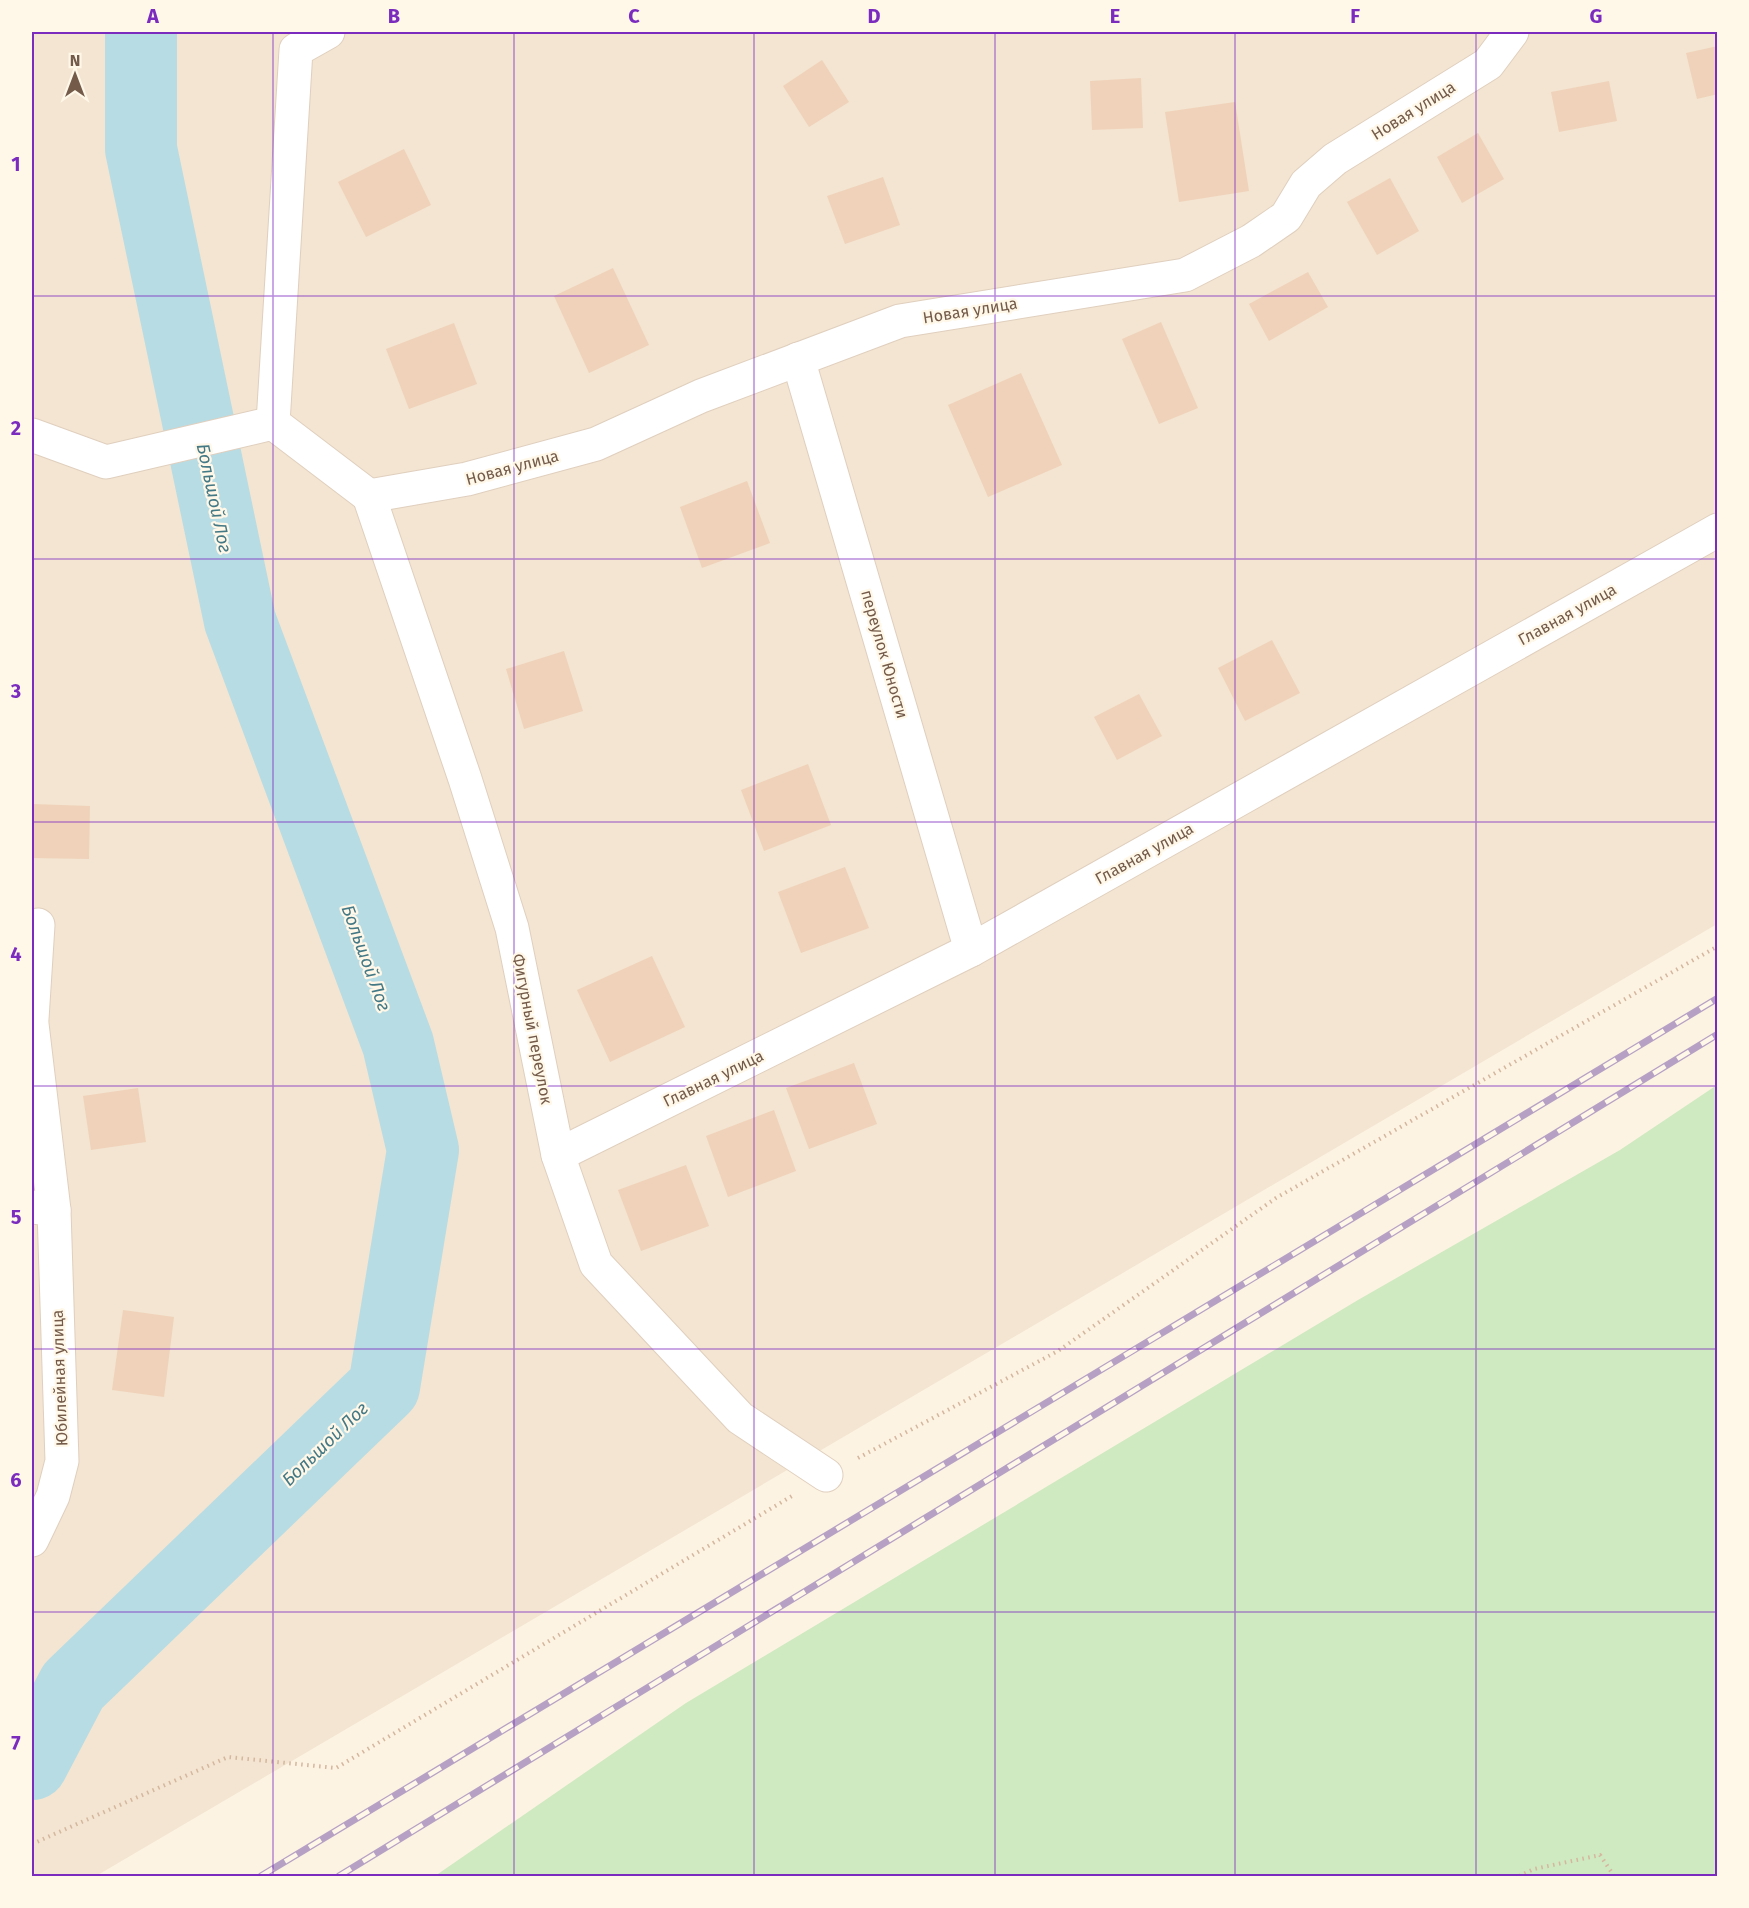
<svg xmlns="http://www.w3.org/2000/svg" width="1749" height="1908" viewBox="0 0 1749 1908" font-family="'Fira Sans',sans-serif">
<style>
.residential{fill:#f3e5d1}
.green{fill:#cfe9c1}
.lines{fill:none;stroke-linecap:round;stroke-linejoin:round}
.river{stroke:#b7dce4;stroke-width:72}
.building{fill:#f0d2ba}
.street-casing{stroke:#e0cfbe;stroke-width:35}
.path{stroke:#d5b69e;stroke-width:4;stroke-dasharray:1.5 4.5;stroke-linecap:butt}
.street{stroke:#fff;stroke-width:33}
.rail-casing{stroke:#b6a1c4;stroke-width:7}
.rail{stroke:#fff7e8;stroke-width:4.5;stroke-dasharray:14;stroke-linecap:butt}
.grid{fill:none;stroke:#7b2cbf;stroke-width:1.5;stroke-opacity:0.55}
.labels{text-anchor:middle;stroke-width:4.5;stroke-linejoin:round;paint-order:stroke}
.street-label{font-size:16px;fill:#735a49;stroke:#fff7e8}
.water-label{font-size:18px;font-style:italic;fill:#437885;stroke:#fff7e8}
.neatline{fill:none;stroke:#7b2cbf;stroke-width:2}
.grid-label{font-size:20px;text-anchor:middle;font-weight:bold;fill:#7b2cbf}
</style>
<rect width="100%" height="100%" fill="#fcf3e2"/>
<polygon class="residential" points="32,32 1717,32 1717,924 96,1876 32,1876"/>
<polygon class="green" points="1717,1085 1717,1876 435,1876 686,1703 1358,1300 1620,1150"/>
<g class="lines">
<polyline class="river" points="32,1764 73,1686 384,1387 423,1150 398,1044 240,621 141,149 141,32"/>
</g>
<g class="building">
<polygon points="1718,46 1718,94 1697,99 1686,53"/>
<polygon points="822,60 849,102 809,127 783,86"/>
<polygon points="1141,78 1143,128 1092,130 1090,81"/>
<polygon points="1609,81 1617,121 1559,132 1551,92"/>
<polygon points="1235,102 1249,191 1179,202 1165,112"/>
<polygon points="1478,133 1504,179 1462,203 1437,157"/>
<polygon points="404,149 431,205 366,237 338,182"/>
<polygon points="883,177 900,225 845,244 827,196"/>
<polygon points="1390,178 1419,231 1377,255 1347,202"/>
<polygon points="613,268 649,345 589,373 554,296"/>
<polygon points="1308,272 1328,307 1269,341 1249,304"/>
<polygon points="1161,322 1198,408 1159,424 1122,339"/>
<polygon points="454,323 477,384 409,409 386,349"/>
<polygon points="1021,373 1062,465 988,497 948,405"/>
<polygon points="747,481 770,543 702,568 680,507"/>
<polygon points="1272,640 1300,693 1245,721 1218,668"/>
<polygon points="564,651 583,711 524,729 506,669"/>
<polygon points="1139,694 1162,736 1117,760 1094,717"/>
<polygon points="808,764 831,825 764,851 741,790"/>
<polygon points="32,804 90,806 89,859 32,858"/>
<polygon points="845,867 869,928 801,953 778,892"/>
<polygon points="652,956 685,1027 610,1062 577,990"/>
<polygon points="854,1063 877,1124 809,1149 786,1088"/>
<polygon points="138,1088 146,1142 91,1150 83,1096"/>
<polygon points="774,1110 796,1171 728,1197 706,1136"/>
<polygon points="686,1165 709,1226 641,1251 618,1190"/>
<polygon points="123,1310 174,1317 164,1397 112,1390"/>
</g>
<g class="lines">
<g class="street-casing">
<g id="street">
<polyline points="798,359 971,950"/>
<polyline points="273,423 296,50 328,32"/>
<polyline points="32,435 106,462 273,423 369,496"/>
<polyline points="369,496 467,479 596,444 701,396 900,321 1185,275 1251,241 1286,217 1306,184 1335,159 1488,64 1512,32"/>
<polyline points="369,496 465,779 512,928 558,1155 596,1264 740,1418 826,1475"/>
<polyline points="32,1019 38,925"/>
<polyline points="32,1024 54,1210"/>
<polyline points="558,1155 971,950 1718,530"/>
<polyline points="32,1207 54,1210 62,1461 53,1496 32,1540"/>
</g>
</g>
<g class="path">
<polyline points="858,1458 1058,1351 1276,1198 1718,946"/>
<polyline points="32,1844 228,1757 336,1768 792,1496"/>
<polyline points="1519,1876 1534,1869 1600,1855 1614,1876"/>
</g>
<use href="#street" class="street"/>
<g class="rail-casing">
<g id="rail">
<polyline points="261,1876 1718,998"/>
<polyline points="339,1876 1718,1034"/>
</g>
</g>
<use href="#rail" class="rail"/>
</g>
<path class="grid" d="M273 32V1876M514 32V1876M754 32V1876M995 32V1876M1235 32V1876M1476 32V1876M32 296H1718M32 559H1718M32 822H1718M32 1086H1718M32 1349H1718M32 1612H1718"/>
<g class="labels">
<g class="street-label">
<text transform="translate(1413 110) rotate(-32)" y="6">Новая улица</text>
<text transform="translate(970 310) rotate(-9)" y="6">Новая улица</text>
<text transform="translate(512 467) rotate(-15)" y="6">Новая улица</text>
<text transform="translate(1567 614) rotate(-29)" y="6">Главная улица</text>
<text transform="translate(885 654) rotate(74)" y="6">переулок Юности</text>
<text transform="translate(1144 853) rotate(-29)" y="6">Главная улица</text>
<text transform="translate(533 1029) rotate(79)" y="6">Фигурный переулок</text>
<text transform="translate(713 1078) rotate(-26)" y="6">Главная улица</text>
<text transform="translate(59 1378) rotate(-92)" y="6">Юбилейная улица</text>
</g>
<g class="water-label">
<text transform="translate(214 498) rotate(78)" y="6">Большой Лог</text>
<text transform="translate(366 958) rotate(70)" y="6">Большой Лог</text>
<text transform="translate(325 1444) rotate(-44)" y="6">Большой Лог</text>
</g>
</g>
<rect width="1749" height="1908" fill="none" stroke="#fff7e8" stroke-width="66"/>
<g transform="translate(75 75)" stroke="#fff7e8" stroke-width="4.5" paint-order="stroke">
<path d="M0-4.5L10 22L0 15L-10 22Z" fill="#735a49"/>
<text y="-9" font-size="16" font-weight="bold" text-anchor="middle" fill="#735a49">N</text>
</g>
<rect x="33" y="33" width="1683" height="1842" class="neatline"/>
<g class="grid-label">
<text x="153" y="23">A</text>
<text x="394" y="23">B</text>
<text x="634" y="23">C</text>
<text x="874" y="23">D</text>
<text x="1115" y="23">E</text>
<text x="1355" y="23">F</text>
<text x="1596" y="23">G</text>
<text x="16" y="171">1</text>
<text x="16" y="435">2</text>
<text x="16" y="698">3</text>
<text x="16" y="961">4</text>
<text x="16" y="1224">5</text>
<text x="16" y="1487">6</text>
<text x="16" y="1750">7</text>
</g>
</svg>
